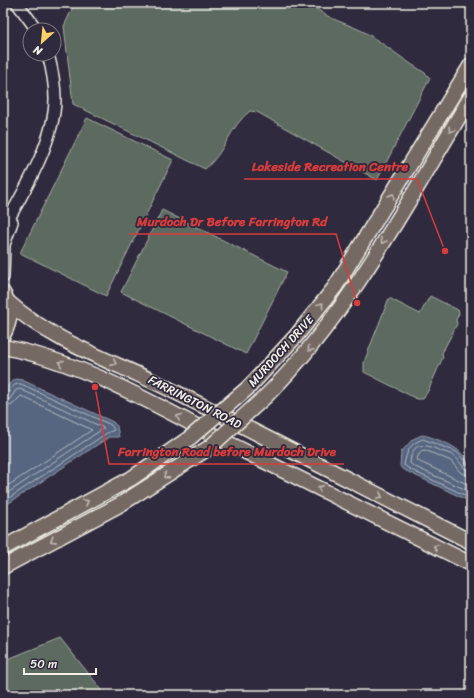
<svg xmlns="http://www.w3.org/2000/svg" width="474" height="698" viewBox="0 0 474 698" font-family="Sriracha,sans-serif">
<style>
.green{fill:#5b6a60;stroke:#a8aea4}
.water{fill:#576681;stroke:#969eaa}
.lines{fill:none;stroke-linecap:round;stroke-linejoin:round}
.shore{stroke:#b5b9bf;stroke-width:1}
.minor-casing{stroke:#f4f1e8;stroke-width:14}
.major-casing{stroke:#f4f1e8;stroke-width:17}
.minor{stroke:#2f2a3d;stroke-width:11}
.major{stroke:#756964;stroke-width:14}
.major-bridge-casing{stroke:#f4f1e8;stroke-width:17;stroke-linecap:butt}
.major-bridge{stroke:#756964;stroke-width:14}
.oneway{stroke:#c1bbb3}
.labels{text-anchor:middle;stroke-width:3.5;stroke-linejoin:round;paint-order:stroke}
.street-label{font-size:12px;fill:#f4f1e8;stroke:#2f2a3d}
.leader{fill:none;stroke:#d93c3b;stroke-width:1.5}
.callout-dot{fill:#d93c3b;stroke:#2f2a3d;stroke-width:1.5}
.callout-label{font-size:13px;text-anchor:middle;font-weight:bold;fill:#d93c3b;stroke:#2f2a3d;stroke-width:3.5;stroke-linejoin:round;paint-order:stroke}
</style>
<rect width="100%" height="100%" fill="#2f2a3d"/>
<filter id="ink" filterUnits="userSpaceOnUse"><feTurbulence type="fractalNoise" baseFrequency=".025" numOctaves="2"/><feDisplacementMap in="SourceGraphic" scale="8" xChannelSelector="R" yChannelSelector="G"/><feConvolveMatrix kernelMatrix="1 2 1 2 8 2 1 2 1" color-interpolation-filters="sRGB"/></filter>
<g filter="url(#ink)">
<g class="green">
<path d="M75 3H311C325 20 349 23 368 34 387 46 405 61 425 73L430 78 377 180 257 112 250 111C230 126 225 153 205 169L73 104 64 26Z"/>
<polygon points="87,118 173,160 106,296 20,253"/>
<polygon points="162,210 287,272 246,354 121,292"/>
<polygon points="430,296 458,310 459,313 456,320 457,324 442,353 443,357 428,391 423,399 417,399 364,372 364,362 389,298 420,314"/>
<polygon points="60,638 106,695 3,695 3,661"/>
</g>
<g class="water">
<polygon points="16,379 22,380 113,422 117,426 119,437 109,437 3,507 3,397 9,384"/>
<path d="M422 435C430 436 438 440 446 443 474 456 471 472 471 502L402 469 400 466 401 452 413 439Z"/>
</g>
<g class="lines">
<g class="shore">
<path d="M3 396 8 395C11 389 13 383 21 384L111 425 114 430 107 433 3 502"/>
<polyline points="3,401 10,399 16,390 20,389 104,428 3,496"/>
<polyline points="3,408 12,405 21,396 92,430 3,489"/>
<path d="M471 465 467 464 457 452 423 439C409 444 407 451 404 465L411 470 471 498"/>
<path d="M471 470C461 470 462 462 455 457 452 454 445 452 441 451 425 444 412 440 410 463L413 466 471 492"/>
<polyline points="471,476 461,473 451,461 425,450 421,451 417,458 418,461 471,486"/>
</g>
<g class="minor-casing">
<g id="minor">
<polyline points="17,3 37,30"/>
<path d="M3 229C23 193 55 141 55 99 55 84 52 69 48 54"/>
<polyline points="3,277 4,245 12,222"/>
</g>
</g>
<g class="major-casing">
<g id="major">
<path d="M3 293C12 307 11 321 3 335"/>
<path d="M8 302C54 343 115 362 169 389 270 439 370 491 471 542"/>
<path d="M3 347C82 361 160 407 230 444 310 484 391 524 471 564"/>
<polyline points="249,387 296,336 335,287 471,65"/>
<path d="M266 396C352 310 408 200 471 97"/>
<polyline points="3,548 132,478 191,437"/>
<polyline points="3,567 121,504 210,447"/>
</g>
</g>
<use href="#minor" class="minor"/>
<use href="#major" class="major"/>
<g class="major-bridge-casing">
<g id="major-bridge">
<polyline points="191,437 249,387"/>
<polyline points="210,447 266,396"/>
</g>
</g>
<use href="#major-bridge" class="major-bridge"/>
</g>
<defs><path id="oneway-chevron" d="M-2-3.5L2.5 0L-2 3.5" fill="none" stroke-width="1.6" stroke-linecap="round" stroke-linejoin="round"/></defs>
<g class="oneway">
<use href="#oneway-chevron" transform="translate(451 130) rotate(121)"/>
<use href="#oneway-chevron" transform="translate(392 196) rotate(-59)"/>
<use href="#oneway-chevron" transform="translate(383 241) rotate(121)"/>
<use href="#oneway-chevron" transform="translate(321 305) rotate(-53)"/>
<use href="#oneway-chevron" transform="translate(310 349) rotate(130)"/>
<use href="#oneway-chevron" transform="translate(61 363) rotate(-157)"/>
<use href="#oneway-chevron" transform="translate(114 363) rotate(24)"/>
<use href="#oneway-chevron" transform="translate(179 417) rotate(-153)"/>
<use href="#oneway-chevron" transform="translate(166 476) rotate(145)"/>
<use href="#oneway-chevron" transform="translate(320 488) rotate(-154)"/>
<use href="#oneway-chevron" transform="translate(380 496) rotate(27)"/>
<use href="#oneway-chevron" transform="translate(86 502) rotate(-27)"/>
<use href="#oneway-chevron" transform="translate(53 540) rotate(152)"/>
<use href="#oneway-chevron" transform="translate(436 547) rotate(-153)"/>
</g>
</g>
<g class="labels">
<g class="street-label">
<text transform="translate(281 351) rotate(-48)" y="4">MURDOCH DRIVE</text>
<text transform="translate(195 402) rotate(27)" y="4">FARRINGTON ROAD</text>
</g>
</g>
<path class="leader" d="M445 251L417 179H244M357 303L336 234H129M95 387L109 464H344"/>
<g class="callout-dot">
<circle cx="445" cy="251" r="4"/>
<circle cx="357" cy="303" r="4"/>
<circle cx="95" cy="387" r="4"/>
</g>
<g class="callout-label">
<text x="330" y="171">Lakeside Recreation Centre</text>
<text x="232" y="226">Murdoch Dr Before Farrington Rd</text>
<text x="227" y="456">Farrington Road before Murdoch Drive</text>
</g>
<rect width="474" height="698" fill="none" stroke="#2f2a3d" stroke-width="16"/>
<rect x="8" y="8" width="458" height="682" fill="none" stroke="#f4f1e8" stroke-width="1.5" filter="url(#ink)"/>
<g transform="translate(42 42) rotate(207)"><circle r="19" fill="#2f2a3d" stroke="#7e7a81"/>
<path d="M0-3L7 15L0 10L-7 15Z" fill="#ffd166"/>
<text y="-6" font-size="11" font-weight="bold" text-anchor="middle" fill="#f4f1e8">N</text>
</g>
<path d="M24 668v6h72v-6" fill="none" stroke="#f4f1e8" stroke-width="2"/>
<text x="30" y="668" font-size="12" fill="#f4f1e8" stroke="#2f2a3d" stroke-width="3" paint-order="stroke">50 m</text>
</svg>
